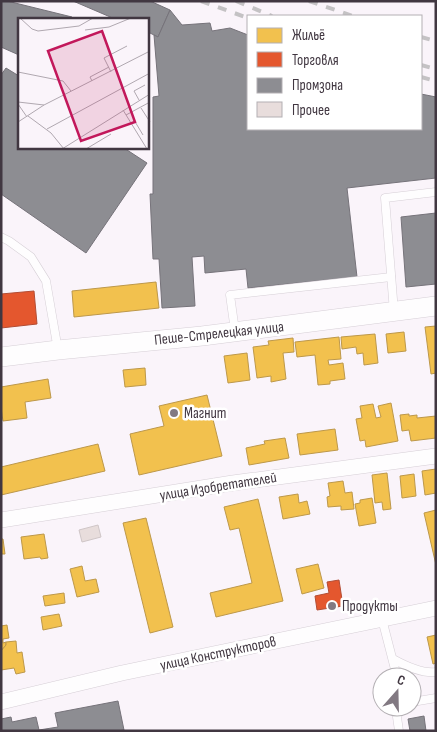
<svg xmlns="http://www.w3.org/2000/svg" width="437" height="732" viewBox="0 0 437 732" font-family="'Sofia Sans Condensed',sans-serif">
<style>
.homes{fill:#f2c14e;stroke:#bd984a}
.shops{fill:#e4572e;stroke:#b34d34}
.industry{fill:#8d8d92;stroke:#76737a}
.building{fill:#e8dddc;stroke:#cfc6c7}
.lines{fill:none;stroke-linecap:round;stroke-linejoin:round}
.service-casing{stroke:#d6cfd6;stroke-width:9}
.minor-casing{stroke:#d6cfd6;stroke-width:16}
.tertiary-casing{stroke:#d6cfd6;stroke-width:20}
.service{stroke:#fefdfe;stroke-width:8}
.minor{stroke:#fefdfe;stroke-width:15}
.tertiary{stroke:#fefdfe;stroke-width:19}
.rail{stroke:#c4c2c4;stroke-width:4;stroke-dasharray:9 9;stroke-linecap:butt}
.poi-dot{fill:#827982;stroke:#fff;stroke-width:2}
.labels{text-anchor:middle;stroke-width:5;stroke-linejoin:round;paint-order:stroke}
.street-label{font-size:15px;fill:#413741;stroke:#fff}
.poi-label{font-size:15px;fill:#413741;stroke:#fff;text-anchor:start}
.inset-road{fill:none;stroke:#b0a8b0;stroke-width:1}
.view{fill:#c2185b;fill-opacity:0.15;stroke:#c2185b;stroke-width:2.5}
.inset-edge{fill:none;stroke:#413741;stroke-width:2.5}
</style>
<rect width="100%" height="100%" fill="#faf4fa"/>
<g class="homes">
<polygon points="156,282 159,308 74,317 72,291"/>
<polygon points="436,326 436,373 431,374 425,327"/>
<polygon points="404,332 406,351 388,353 386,334"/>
<polygon points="375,334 378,363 364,365 363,353 357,354 356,347 342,349 341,337"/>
<polygon points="339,337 341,359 328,360 329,365 343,363 345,379 330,381 330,384 318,385 315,355 297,357 295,342"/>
<polygon points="293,338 294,352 283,353 286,379 271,382 271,376 257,378 253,347 269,345 268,341"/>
<polygon points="247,353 250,380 228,383 224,356"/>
<polygon points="145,368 146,385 125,387 123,370"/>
<polygon points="48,379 51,398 25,402 27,418 3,421 1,408 1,387"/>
<polygon points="207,395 222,456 139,475 130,434 164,426 159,406"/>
<polygon points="391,403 398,441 366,447 365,440 360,441 356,419 362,418 360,406 373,404 376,418 381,417 378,406"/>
<polygon points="409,414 409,416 417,415 417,418 436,416 436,438 411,441 409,430 402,431 400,415"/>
<polygon points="335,429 338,450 300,455 297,434"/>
<polygon points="285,438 289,458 249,465 246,448 265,444 264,441"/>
<polygon points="98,444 105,471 1,495 1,467"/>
<polygon points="436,469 436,493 425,495 422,471"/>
<polygon points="387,473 391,509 383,510 382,502 375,503 372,475"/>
<polygon points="414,474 416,496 402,498 400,476"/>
<polygon points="343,481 345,493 352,492 354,509 341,510 341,506 328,507 327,497 330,496 328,483"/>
<polygon points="298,494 299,503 307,501 310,514 283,519 279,497"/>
<polygon points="372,498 376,523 359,526 355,504 360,503 360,500"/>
<polygon points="258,499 283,601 216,617 210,593 252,583 239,528 230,530 224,507"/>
<polygon points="436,510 436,565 424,513"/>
<polygon points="146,518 173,627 150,633 123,523"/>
<polygon points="44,534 48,558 41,559 40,557 24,559 21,537"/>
<polygon points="1,539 3,539 5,554 1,554"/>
<polygon points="318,564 324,588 302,594 296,569"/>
<polygon points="82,566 85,581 96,579 99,592 77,597 70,569"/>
<polygon points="64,593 65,603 45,606 43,596"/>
<polygon points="59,614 62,626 43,630 41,617"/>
<polygon points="7,625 9,638 3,639 3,643 6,642 6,645 1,651 1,626"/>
<polygon points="436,635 436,663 433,664 427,637"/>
<polygon points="16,641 17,653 22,652 25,672 16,674 14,668 1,670 1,651 6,645 6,642"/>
</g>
<g class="shops">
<polygon points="34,291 37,324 1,328 1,294"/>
<polygon points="339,580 343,606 317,610 315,596 329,593 327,582"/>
</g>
<g class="industry">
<polygon points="1,1 7,1 72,17 71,19 19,19 19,55 1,47"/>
<polygon points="73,1 150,1 170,10 158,37 148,32 148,19 115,19"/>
<polygon points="170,10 182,25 210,23 212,31 230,28 248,35 248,129 421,129 421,94 436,97 436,178 347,188 357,277 248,288 246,269 205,273 204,256 192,257 195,306 162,308 159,259 153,259 150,194 153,194 153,97 159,96 154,35 158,37"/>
<polygon points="6,68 19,76 19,148 124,148 147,163 86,253 1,194 1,75"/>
<polygon points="436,213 436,284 406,287 401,217"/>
<polygon points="118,701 124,730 118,731 1,731 1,719 11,717 12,722 36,717 39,730 58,727 55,713"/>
<polygon points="424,716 426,731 410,731 408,719"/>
</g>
<polygon class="building" points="98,525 101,537 82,542 79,530"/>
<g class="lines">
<g class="service-casing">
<g id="service">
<polyline points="1,237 9,241 31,257 46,281 58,350"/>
<polyline points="394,312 385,198 436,192"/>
<polyline points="235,331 230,295 391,277"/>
<polyline points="382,619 397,677"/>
<path d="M393 659C404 665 423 674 436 672"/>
<polyline points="412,702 436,698"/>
<polyline points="399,731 397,717 401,707"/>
</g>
</g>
<g class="minor-casing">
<g id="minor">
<polyline points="1,520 233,483 436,456"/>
<polyline points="1,702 122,673 436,608"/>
</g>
</g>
<g class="tertiary-casing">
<polyline id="tertiary" points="1,357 58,350 202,336 436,306"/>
</g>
<use href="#service" class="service"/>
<use href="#minor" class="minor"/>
<use href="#tertiary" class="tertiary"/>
<g class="rail">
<polyline points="201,1 248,18"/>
<polyline points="236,1 272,16"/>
<polyline points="309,1 353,16"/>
<polyline points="421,37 436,41"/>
<polyline points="421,65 436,69"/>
<polyline points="421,77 436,81"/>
</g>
</g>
<g class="poi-dot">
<circle cx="174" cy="413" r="5"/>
<circle cx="332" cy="606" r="5"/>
</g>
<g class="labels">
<g class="street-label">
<text transform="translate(219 333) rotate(-6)" y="5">Пеше-Стрелецкая улица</text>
<text transform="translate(218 486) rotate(-9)" y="5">улица Изобретателей</text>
<text transform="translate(218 653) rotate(-12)" y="5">улица Конструкторов</text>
</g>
<g class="poi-label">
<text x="184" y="418">Магнит</text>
<text x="342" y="611">Продукты</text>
</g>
</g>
<g transform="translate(18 18)">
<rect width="131" height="131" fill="#faf4fa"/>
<path class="inset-road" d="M2 0 14 11 20 13 61 8 75 0M67 12 91 9 113 0M0 54 45 63 53 73M93 54 86 40 109 28M74 63 72 59 91 49M121 82 116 73 127 67M0 84 26 87M0 86 9 99M123 90 132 104M105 92 129 131M108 97 132 84M10 98 33 115 46 131M116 102 125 117M0 104 26 87 132 33M29 111 132 55M44 131 132 76M68 131 93 116"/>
<path class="view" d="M84 13 117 104 63 123 30 33Z"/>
<rect width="131" height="131" class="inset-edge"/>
</g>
<rect width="437" height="732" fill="none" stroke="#413741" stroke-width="5"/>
<rect x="247" y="15" width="175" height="115" fill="#ffffff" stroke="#b3afb3"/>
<rect x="257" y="28" width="25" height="15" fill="#f2c14e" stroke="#b3afb3"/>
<text x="292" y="40" font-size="15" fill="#413741">Жильё</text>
<rect x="257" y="52" width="25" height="15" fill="#e4572e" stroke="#b3afb3"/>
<text x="292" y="65" font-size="15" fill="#413741">Торговля</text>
<rect x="257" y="78" width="25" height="15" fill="#8d8d92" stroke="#b3afb3"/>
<text x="292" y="90" font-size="15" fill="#413741">Промзона</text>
<rect x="257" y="102" width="25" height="15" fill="#e8dddc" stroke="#b3afb3"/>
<text x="292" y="115" font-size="15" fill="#413741">Прочее</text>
<g transform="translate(397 692) rotate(20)"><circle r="24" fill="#ffffff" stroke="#b3afb3"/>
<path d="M0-4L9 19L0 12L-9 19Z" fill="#827982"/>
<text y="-8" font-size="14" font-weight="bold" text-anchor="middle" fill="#413741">С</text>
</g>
</svg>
